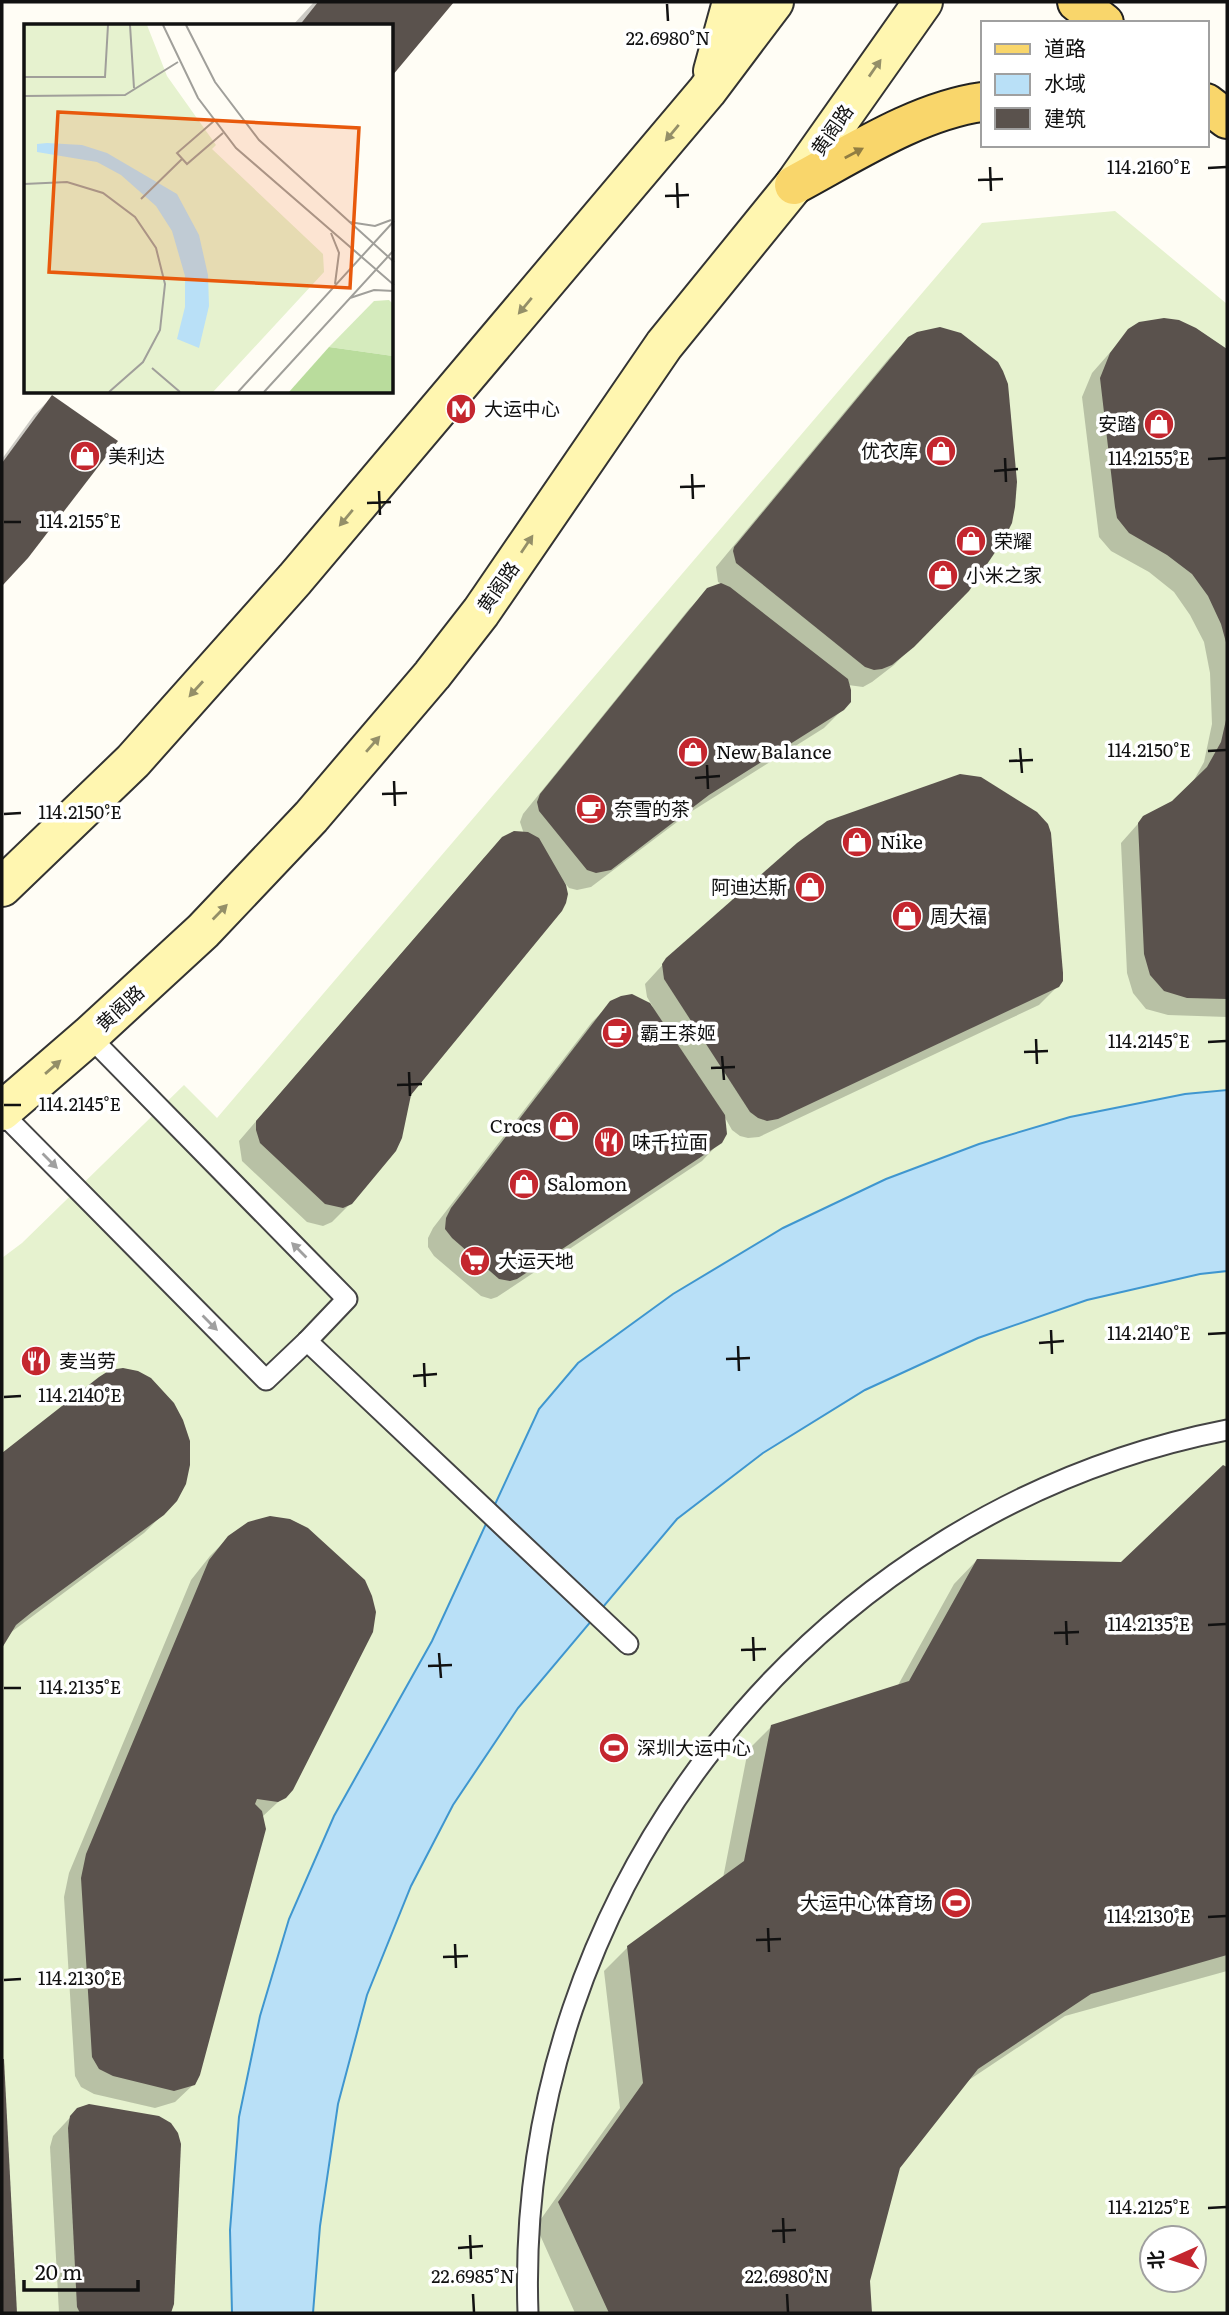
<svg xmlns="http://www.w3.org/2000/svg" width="1229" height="2315" viewBox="0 0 1229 2315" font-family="Literata,'Noto Sans SC',serif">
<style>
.pitch{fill:#e6f2cf;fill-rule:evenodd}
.water{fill:#b9e0f7;stroke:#3f96cf;stroke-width:2}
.shadow{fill:#0003}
.building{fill:#5a524d}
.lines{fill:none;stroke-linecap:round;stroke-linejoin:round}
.service-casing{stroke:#444;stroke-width:23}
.secondary-casing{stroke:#333;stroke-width:42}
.primary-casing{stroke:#222;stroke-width:42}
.service{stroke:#fff;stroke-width:19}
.secondary{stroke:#fff6b0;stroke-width:38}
.primary{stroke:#f9d66b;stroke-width:38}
.oneway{fill:#948f68}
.oneway2{fill:#917d42}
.oneway3{fill:#a0a0a0}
.ticks{fill:none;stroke:#111;stroke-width:2.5}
.labels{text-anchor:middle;stroke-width:7;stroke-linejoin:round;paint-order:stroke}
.street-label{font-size:19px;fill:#111;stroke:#fff}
.poi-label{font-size:19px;fill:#111;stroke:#fff;text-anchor:start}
.inset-road{fill:none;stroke:#a09f9a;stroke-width:2}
.view{fill:#e8590c;fill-opacity:0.15;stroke:#e8590c;stroke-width:3.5}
.inset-edge{fill:none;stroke:#111;stroke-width:3.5}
.ticks-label{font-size:18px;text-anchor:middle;fill:#111;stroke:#fff;stroke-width:7;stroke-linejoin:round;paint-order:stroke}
</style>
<rect width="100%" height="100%" fill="#fffdf5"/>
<path class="pitch" d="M1115 211 1227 304V2313H2V1258L22 1243 184 1085 217 1118 982 223ZM1152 2238H1194V2280H1152Z"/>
<polygon class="water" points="1227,1090 1227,1271 1200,1274 1087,1300 978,1338 865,1390 763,1453 677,1519 518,1708 453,1805 411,1886 367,1995 338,2104 320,2226 313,2313 232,2313 230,2230 239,2117 260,2016 289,1919 334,1816 432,1641 539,1409 578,1363 673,1294 783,1228 886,1179 979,1144 1070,1117 1185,1094"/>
<g class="shadow">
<polygon points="314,2 452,2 392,73 392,26 292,26"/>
<polygon points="1195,329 1227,351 1227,1017 1168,1015 1146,1009 1133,993 1127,973 1121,843 1144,817 1173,802 1190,787 1204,762 1212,724 1210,673 1204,642 1190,615 1174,592 1149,572 1111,551 1099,537 1082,397 1092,373 1121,340"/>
<polygon points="909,338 967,590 894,665 872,682 863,687 848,685 843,709 824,728 689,813 591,887 577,890 569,888 564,882 410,1094 351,1203 332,1222 323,1226 307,1222 242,1161 239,1141 484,858 524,834 520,822 523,814 689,609 708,590 722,584 718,582 716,567 890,357"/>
<polygon points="52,397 27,557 2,583 2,459 34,415"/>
<polygon points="667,960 1058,986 1039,1005 759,1137 748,1138 740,1136 732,1130 724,1116 720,1142 702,1161 497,1297 491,1299 481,1296 434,1256 428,1247 428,1238 433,1228 592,1022 611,1003 632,996 653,1007 647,997 645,984"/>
<polygon points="110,1371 163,1514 144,1533 6,1636 2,1644 2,1456"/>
<polygon points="1223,1467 1227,1468 1227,1971 1065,2016 963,2084 898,2168 868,2281 870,2313 575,2313 536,2226 620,2108 604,1971 628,1947 723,1878 748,1750 772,1726 897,1687 954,1584 977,1560 1121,1563"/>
<polygon points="229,1537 292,1789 262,1817 194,2084 175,2102 155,2108 94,2094 81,2087 75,2076 64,1897 69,1873 191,1580 210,1556"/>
<polygon points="2,2051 15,2313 2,2313"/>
<polygon points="78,2109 172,2304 169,2313 59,2313 50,2147 53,2136"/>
</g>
<g class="building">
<polygon points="318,2 454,2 392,76 392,26 299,26"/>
<polygon points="1164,318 1179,320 1196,328 1227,349 1227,646 1221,624 1208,596 1192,574 1167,555 1129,533 1117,518 1115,507 1100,378 1110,353 1128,329 1139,322"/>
<polygon points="940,327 961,333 998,362 1003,371 1008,384 1017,482 1015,507 1012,523 1004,539 969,591 914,647 892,665 882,669 874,670 865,667 736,563 733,551 734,547 908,337 917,332"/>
<polygon points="52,395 118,441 28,558 2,586 2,463"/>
<polygon points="721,583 730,587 848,679 851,690 851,702 844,710 709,795 611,870 596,873 587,870 539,811 537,802 540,794 707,588"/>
<polygon points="1226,720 1227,999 1187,998 1164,991 1150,975 1144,954 1138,823 1143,816 1172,801 1207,767 1221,742"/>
<polygon points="960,774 981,777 1037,812 1048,824 1051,833 1063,973 1063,981 1059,987 778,1119 767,1121 758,1118 750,1112 664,979 662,964 666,958 797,843 827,821"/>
<polygon points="514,831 528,832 539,838 566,885 568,894 566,903 562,911 411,1095 402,1138 396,1151 352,1204 343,1208 325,1204 260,1143 256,1130 256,1121 502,837"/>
<polygon points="632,994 650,1003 725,1115 727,1134 722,1143 517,1279 510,1281 499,1279 452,1238 445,1229 446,1218 451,1208 610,1001 621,996"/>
<polygon points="123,1368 138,1371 151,1378 174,1403 183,1420 190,1441 190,1465 186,1484 177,1501 164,1515 32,1612 16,1625 2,1648 2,1453 99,1377 110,1370"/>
<polygon points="1223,1465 1227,1467 1227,1955 1091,1994 978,2069 900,2168 870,2281 872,2313 609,2313 558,2202 643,2083 627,1946 744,1861 771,1725 909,1681 977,1559 1121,1562"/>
<polygon points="270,1516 290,1519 308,1528 365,1580 372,1596 376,1612 373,1632 293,1790 286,1798 278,1802 257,1799 255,1804 262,1811 266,1829 200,2075 195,2085 174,2091 113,2076 99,2069 92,2057 81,1878 86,1854 209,1560 228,1536 248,1522"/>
<polygon points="2,2059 4,2059 17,2313 2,2313"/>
<polygon points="89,2104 159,2116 171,2123 178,2133 181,2144 174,2304 171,2313 80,2313 77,2307 68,2128 70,2116 77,2108"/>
</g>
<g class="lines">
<g class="service-casing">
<g id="service">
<polyline points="2,1113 266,1380 307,1341 347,1299 89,1036"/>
<polyline points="307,1341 628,1644"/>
<path d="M528 2313C513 1892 813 1511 1227 1430"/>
</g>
</g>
<g class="secondary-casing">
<g id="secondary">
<polyline points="713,71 732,2"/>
<polyline points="2,887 133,761 295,579 707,91 774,2"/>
<polyline points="2,1111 89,1036 203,931 311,817 432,675 481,612 664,345 794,185 923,2"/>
</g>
</g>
<g class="primary-casing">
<g id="primary">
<polyline points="1077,2 1104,23"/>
<polyline points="1206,103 1227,119"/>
<path d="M794 185C852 154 917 111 982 102"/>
</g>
</g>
<use href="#service" class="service"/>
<use href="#secondary" class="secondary"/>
<use href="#primary" class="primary"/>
</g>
<defs><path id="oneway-solid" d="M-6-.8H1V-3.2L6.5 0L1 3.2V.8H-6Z" transform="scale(1.75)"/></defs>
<g class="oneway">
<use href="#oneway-solid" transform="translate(875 68) rotate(-55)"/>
<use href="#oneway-solid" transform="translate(672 133) rotate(130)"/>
<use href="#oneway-solid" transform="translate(525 306) rotate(130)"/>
<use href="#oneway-solid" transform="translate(346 518) rotate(130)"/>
<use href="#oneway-solid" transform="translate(527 544) rotate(-56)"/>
<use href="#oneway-solid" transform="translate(196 689) rotate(132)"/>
<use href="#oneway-solid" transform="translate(373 744) rotate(-49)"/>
<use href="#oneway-solid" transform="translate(220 912) rotate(-46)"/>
<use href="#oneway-solid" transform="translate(53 1067) rotate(-41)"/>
</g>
<use class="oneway2" href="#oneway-solid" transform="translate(854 153) rotate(-28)"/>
<g class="oneway3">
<use href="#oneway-solid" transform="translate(50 1161) rotate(45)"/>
<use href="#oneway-solid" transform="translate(299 1250) rotate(-135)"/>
<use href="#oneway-solid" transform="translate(210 1323) rotate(45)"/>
</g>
<path class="ticks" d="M667 4 668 21M990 167 991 191M1208 168 1226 167M978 180 1003 179M677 183 678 208M665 196 689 195M1005 458 1006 482M1208 459 1226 458M994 471 1018 469M692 474 693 499M680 487 705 486M379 491 380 515M367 503 391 502M4 522H21M1020 748 1022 773M1208 751 1226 750M1009 761 1033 760M707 765 708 789M695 778 720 776M394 781 395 806M382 794 407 793M4 814 21 813M1036 1039 1037 1064M1208 1042 1226 1041M1024 1052 1048 1051M722 1056 724 1080M711 1068 735 1067M409 1072 410 1096M397 1085 422 1084M4 1105H21M1051 1330 1052 1354M1208 1334 1226 1333M1039 1343 1064 1341M738 1346 739 1371M726 1359 750 1358M424 1363 425 1387M413 1376 437 1374M4 1397 21 1396M1066 1621 1067 1645M1208 1625 1226 1624M1054 1633 1079 1632M753 1637 754 1661M741 1650 766 1649M439 1653 441 1678M428 1666 452 1665M4 1688H21M1208 1917 1226 1916M768 1928 769 1952M756 1940 781 1939M455 1944 456 1968M443 1957 468 1956M4 1980 21 1979M1208 2208 1226 2207M783 2218 784 2243M772 2231 796 2230M470 2235 471 2259M458 2248 483 2246M473 2294 474 2312M787 2294 788 2312"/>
<defs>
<g id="metro-disc" transform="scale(1.575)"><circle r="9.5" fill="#c4262e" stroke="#fff"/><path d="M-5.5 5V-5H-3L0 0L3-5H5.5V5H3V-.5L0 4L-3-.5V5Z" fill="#fff"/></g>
<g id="shop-disc" transform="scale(1.575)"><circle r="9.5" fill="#c4262e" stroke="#fff"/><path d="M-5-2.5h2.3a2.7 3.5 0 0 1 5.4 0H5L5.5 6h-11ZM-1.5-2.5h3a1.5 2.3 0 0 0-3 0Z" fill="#fff"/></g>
<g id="cafe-disc" transform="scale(1.575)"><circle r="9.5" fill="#c4262e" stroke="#fff"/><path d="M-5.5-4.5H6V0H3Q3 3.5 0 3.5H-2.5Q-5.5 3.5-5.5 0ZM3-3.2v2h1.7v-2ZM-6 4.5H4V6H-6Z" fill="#fff"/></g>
<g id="restaurant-disc" transform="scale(1.575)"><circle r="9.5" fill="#c4262e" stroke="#fff"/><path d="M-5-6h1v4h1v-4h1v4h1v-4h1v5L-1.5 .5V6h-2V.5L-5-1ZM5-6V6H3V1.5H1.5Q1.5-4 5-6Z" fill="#fff"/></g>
<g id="supermarket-disc" transform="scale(1.575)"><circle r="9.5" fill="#c4262e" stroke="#fff"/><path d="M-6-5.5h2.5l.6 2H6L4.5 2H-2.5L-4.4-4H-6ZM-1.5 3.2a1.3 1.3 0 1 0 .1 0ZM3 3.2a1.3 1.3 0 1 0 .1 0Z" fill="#fff"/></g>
<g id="stadium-disc" transform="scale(1.575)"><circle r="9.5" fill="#c4262e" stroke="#fff"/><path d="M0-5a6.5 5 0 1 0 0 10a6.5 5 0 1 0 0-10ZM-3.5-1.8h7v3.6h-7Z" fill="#fff"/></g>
</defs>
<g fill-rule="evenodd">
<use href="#metro-disc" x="461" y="409"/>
<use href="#shop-disc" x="1159" y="424"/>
<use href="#shop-disc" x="941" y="451"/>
<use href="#shop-disc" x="85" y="456"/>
<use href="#shop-disc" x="971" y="541"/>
<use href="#shop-disc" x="943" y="575"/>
<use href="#shop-disc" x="693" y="752"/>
<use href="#cafe-disc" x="591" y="809"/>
<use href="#shop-disc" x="857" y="842"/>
<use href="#shop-disc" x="810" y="887"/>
<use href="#shop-disc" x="907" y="916"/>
<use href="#cafe-disc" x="617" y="1033"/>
<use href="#shop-disc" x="564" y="1126"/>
<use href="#restaurant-disc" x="609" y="1142"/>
<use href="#shop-disc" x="524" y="1184"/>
<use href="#supermarket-disc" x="475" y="1261"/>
<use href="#restaurant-disc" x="36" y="1361"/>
<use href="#stadium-disc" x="614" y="1748"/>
<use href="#stadium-disc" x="956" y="1903"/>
</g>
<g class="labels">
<g class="street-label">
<text transform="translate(832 130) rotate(-55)" y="7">黄阁路</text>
<text transform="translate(498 587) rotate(-55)" y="7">黄阁路</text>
<text transform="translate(120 1008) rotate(-43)" y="7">黄阁路</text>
</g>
<g class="poi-label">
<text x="484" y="416">大运中心</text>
<text x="1136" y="431" text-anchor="end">安踏</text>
<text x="918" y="458" text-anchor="end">优衣库</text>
<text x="108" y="463">美利达</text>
<text x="994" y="548">荣耀</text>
<text x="966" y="582">小米之家</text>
<text x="716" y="759">New Balance</text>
<text x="614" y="816">奈雪的茶</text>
<text x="880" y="849">Nike</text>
<text x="787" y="894" text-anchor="end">阿迪达斯</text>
<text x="930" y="923">周大福</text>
<text x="640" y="1040">霸王茶姬</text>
<text x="541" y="1133" text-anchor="end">Crocs</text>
<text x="632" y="1149">味千拉面</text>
<text x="547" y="1191">Salomon</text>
<text x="498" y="1268">大运天地</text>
<text x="59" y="1368">麦当劳</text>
<text x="637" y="1755">深圳大运中心</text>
<text x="933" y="1910" text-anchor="end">大运中心体育场</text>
</g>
</g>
<g transform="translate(24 24)">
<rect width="369" height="369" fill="#fffdf5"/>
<path d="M365 276 369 280V332L305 323 350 277Z" fill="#d5ebbd"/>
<path d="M305 323 369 332V368H265Z" fill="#b9dc9c"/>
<path d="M0 1H123L143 52 192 121 188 125 299 230 300 248 189 368H0Z" fill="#e6f2cf"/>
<path d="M23 119 58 121 83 129 153 170 175 211 184 251 185 282 175 324 153 315 161 283V252L148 207 132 182 97 151 73 138 13 128V120Z" fill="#b9e0f7"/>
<path class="inset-road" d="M106 1 110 64M139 1 174 74 212 124 370 261M162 1 191 58 235 116 370 238M0 53H81L84 1M0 72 101 71 154 38M190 97 153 129 163 140 199 109M0 160 43 158 79 169 111 193 132 224 141 260 136 306 119 338 85 368M117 175 158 135M325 198 351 202 367 196M307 209 315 229 311 260M326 274 350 266 370 267M128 344 156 368M214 368 370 197M240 368 370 226"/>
<path class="view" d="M34 88 335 104 326 264 25 248Z"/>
<rect width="369" height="369" class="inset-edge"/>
</g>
<g class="ticks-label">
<text x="668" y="45">22.6980°N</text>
<text x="1149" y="174">114.2160°E</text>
<text x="1149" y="465">114.2155°E</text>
<text x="80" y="528">114.2155°E</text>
<text x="1149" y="757">114.2150°E</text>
<text x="80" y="819">114.2150°E</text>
<text x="1149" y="1048">114.2145°E</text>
<text x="80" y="1111">114.2145°E</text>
<text x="1149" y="1340">114.2140°E</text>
<text x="80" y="1402">114.2140°E</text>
<text x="1149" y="1631">114.2135°E</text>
<text x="80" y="1694">114.2135°E</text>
<text x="1149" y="1923">114.2130°E</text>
<text x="80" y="1985">114.2130°E</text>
<text x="1149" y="2214">114.2125°E</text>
<text x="473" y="2283">22.6985°N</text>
<text x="787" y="2283">22.6980°N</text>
</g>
<rect width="1229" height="2315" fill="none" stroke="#111111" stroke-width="7"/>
<rect x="981" y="21" width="228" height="126" fill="#ffffff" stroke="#a0a0a0" stroke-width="2"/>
<rect x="995" y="44" width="35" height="10" fill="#f9d66b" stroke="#a0a0a0" stroke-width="2"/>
<text x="1044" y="56" font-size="21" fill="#111111">道路</text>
<rect x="995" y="74" width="35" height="21" fill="#b9e0f7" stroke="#a0a0a0" stroke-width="2"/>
<text x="1044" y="91" font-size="21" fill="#111111">水域</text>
<rect x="995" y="108" width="35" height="21" fill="#5a524d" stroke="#a0a0a0" stroke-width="2"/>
<text x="1044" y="126" font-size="21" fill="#111111">建筑</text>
<g transform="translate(1173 2259) rotate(267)"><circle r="33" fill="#ffffff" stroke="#a0a0a0" stroke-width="2"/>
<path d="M0-5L12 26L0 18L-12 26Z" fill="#c4262e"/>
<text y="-10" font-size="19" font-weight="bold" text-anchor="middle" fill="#111111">北</text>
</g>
<path d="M24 2280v10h114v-10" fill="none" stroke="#111111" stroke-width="3.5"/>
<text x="35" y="2280" font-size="21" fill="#111111" stroke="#ffffff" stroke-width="5" paint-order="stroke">20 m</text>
</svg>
